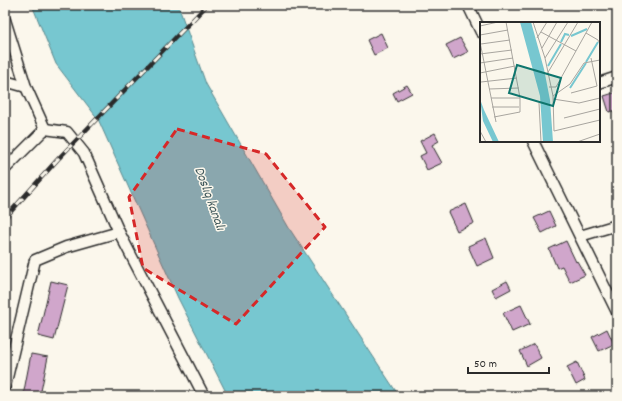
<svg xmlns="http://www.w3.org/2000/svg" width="622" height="401" viewBox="0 0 622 401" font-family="Dekko,sans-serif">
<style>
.water{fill:#77c7d0;stroke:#59898e}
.building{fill:#d0a6cb;stroke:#2b2b2b}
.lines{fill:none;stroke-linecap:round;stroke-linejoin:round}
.street-casing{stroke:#2b2b2b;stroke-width:13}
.street{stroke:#fbf7ec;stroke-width:10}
.rail-casing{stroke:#2b2b2b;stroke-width:4.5}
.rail{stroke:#fbf7ec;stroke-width:3;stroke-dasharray:9;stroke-linecap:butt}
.marked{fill:#d62828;fill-opacity:0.2;stroke:#d62828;stroke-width:3;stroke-dasharray:8 5;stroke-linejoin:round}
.labels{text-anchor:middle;stroke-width:3;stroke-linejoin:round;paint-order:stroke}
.water-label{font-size:14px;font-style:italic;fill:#425a5d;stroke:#fbf7ec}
.inset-river{fill:none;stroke:#77c7d0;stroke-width:2}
.inset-road{fill:none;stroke:#a8a59f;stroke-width:1}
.view{fill:#0f766e;fill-opacity:0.15;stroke:#0f766e;stroke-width:2}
.inset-edge{fill:none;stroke:#2b2b2b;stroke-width:2}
</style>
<rect width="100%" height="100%" fill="#fbf7ec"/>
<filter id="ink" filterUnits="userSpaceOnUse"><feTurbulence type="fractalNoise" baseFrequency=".025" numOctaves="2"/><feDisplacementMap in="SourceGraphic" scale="8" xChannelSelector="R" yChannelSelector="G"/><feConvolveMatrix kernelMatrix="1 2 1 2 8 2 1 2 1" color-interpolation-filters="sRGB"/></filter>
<g filter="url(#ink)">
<polygon class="water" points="32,5 178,5 206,84 289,228 399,396 228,396 178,298 98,119 56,64"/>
<g class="building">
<polygon points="381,33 388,48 374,55 367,40"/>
<polygon points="460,38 468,52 453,59 446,45"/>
<polygon points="407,85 412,93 397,101 393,93"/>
<polygon points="617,92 617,110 609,112 604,96"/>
<polygon points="435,133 439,141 432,145 442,163 427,170 420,156 426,153 420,141"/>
<polygon points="466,204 474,223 457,231 448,212"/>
<polygon points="549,211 556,226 542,233 534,218"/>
<polygon points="486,238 494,258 477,266 468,246"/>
<polygon points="566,241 576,262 577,261 585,275 570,282 562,266 557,268 549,249"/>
<polygon points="51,281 68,285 54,340 38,336"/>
<polygon points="507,281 511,289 496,297 492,289"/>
<polygon points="521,305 530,324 512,332 503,313"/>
<polygon points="607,329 614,344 599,351 592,337"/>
<polygon points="534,344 541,358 527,366 520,351"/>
<polygon points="31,354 48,357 40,396 23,396"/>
<polygon points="577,362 585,380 576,385 567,367"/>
</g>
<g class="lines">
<g class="street-casing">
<g id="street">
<polyline points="468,5 481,32"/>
<polyline points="5,20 26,87 45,129"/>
<polyline points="5,81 26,87"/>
<polyline points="599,83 617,77"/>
<polyline points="45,129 67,132 84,153 119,232 204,396"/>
<polyline points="533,141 617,312"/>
<polyline points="5,169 45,129"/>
<polyline points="580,236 617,225"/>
<polyline points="5,386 35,260 66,247 119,232"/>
</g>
</g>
<use href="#street" class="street"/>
<g class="rail-casing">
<polyline id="rail" points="5,218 58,159 207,5"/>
</g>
<use href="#rail" class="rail"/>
</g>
</g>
<path class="marked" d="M177 129 266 154 325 227 236 324 143 268 129 197Z"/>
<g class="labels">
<g class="water-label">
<text transform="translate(211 198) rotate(70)" y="5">Doslıq kanalı</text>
</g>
</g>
<g transform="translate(480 22)">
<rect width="120" height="120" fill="#fbf7ec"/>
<path d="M40 0H51L64 47 70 78 73 120H63L60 74ZM0 77 4 88 19 120H13L3 99Z" fill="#77c7d0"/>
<path class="inset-river" d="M91 14 107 7M81 20 85 12 89 13M106 40 118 20M68 44 81 22M90 66 106 41"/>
<path class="inset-road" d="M53 0 65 36 73 74 74 109 120 98M0 4 18 0M61 10 96 29M106 11 118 18 120 22M0 13 28 8M57 16 67 0M0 20 16 100M1 22 30 18M62 26 77 0M0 32 32 28M65 36 88 0M0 41 33 36M0 51 35 44M67 52 98 0M1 60 37 56M69 65H76L112 0M9 67 39 66M91 71 117 64 111 36M73 74 90 62 104 41 120 38M11 76H40M73 77 99 81 120 76M59 81 61 120M12 85H39M14 95 40 90V76L26 0M84 96 120 87M0 109 6 120M97 120 120 112"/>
<path class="view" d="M37 43 81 56 73 84 29 71Z"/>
<rect width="120" height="120" class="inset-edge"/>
</g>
<rect width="622" height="401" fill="none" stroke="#fbf7ec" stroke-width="20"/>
<rect x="10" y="10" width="602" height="381" fill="none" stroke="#2b2b2b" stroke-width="1.5" filter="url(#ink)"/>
<path d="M468 367v6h81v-6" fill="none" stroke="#2b2b2b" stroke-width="2"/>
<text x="474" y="367" font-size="12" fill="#2b2b2b" stroke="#fbf7ec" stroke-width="3" paint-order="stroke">50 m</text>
</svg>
